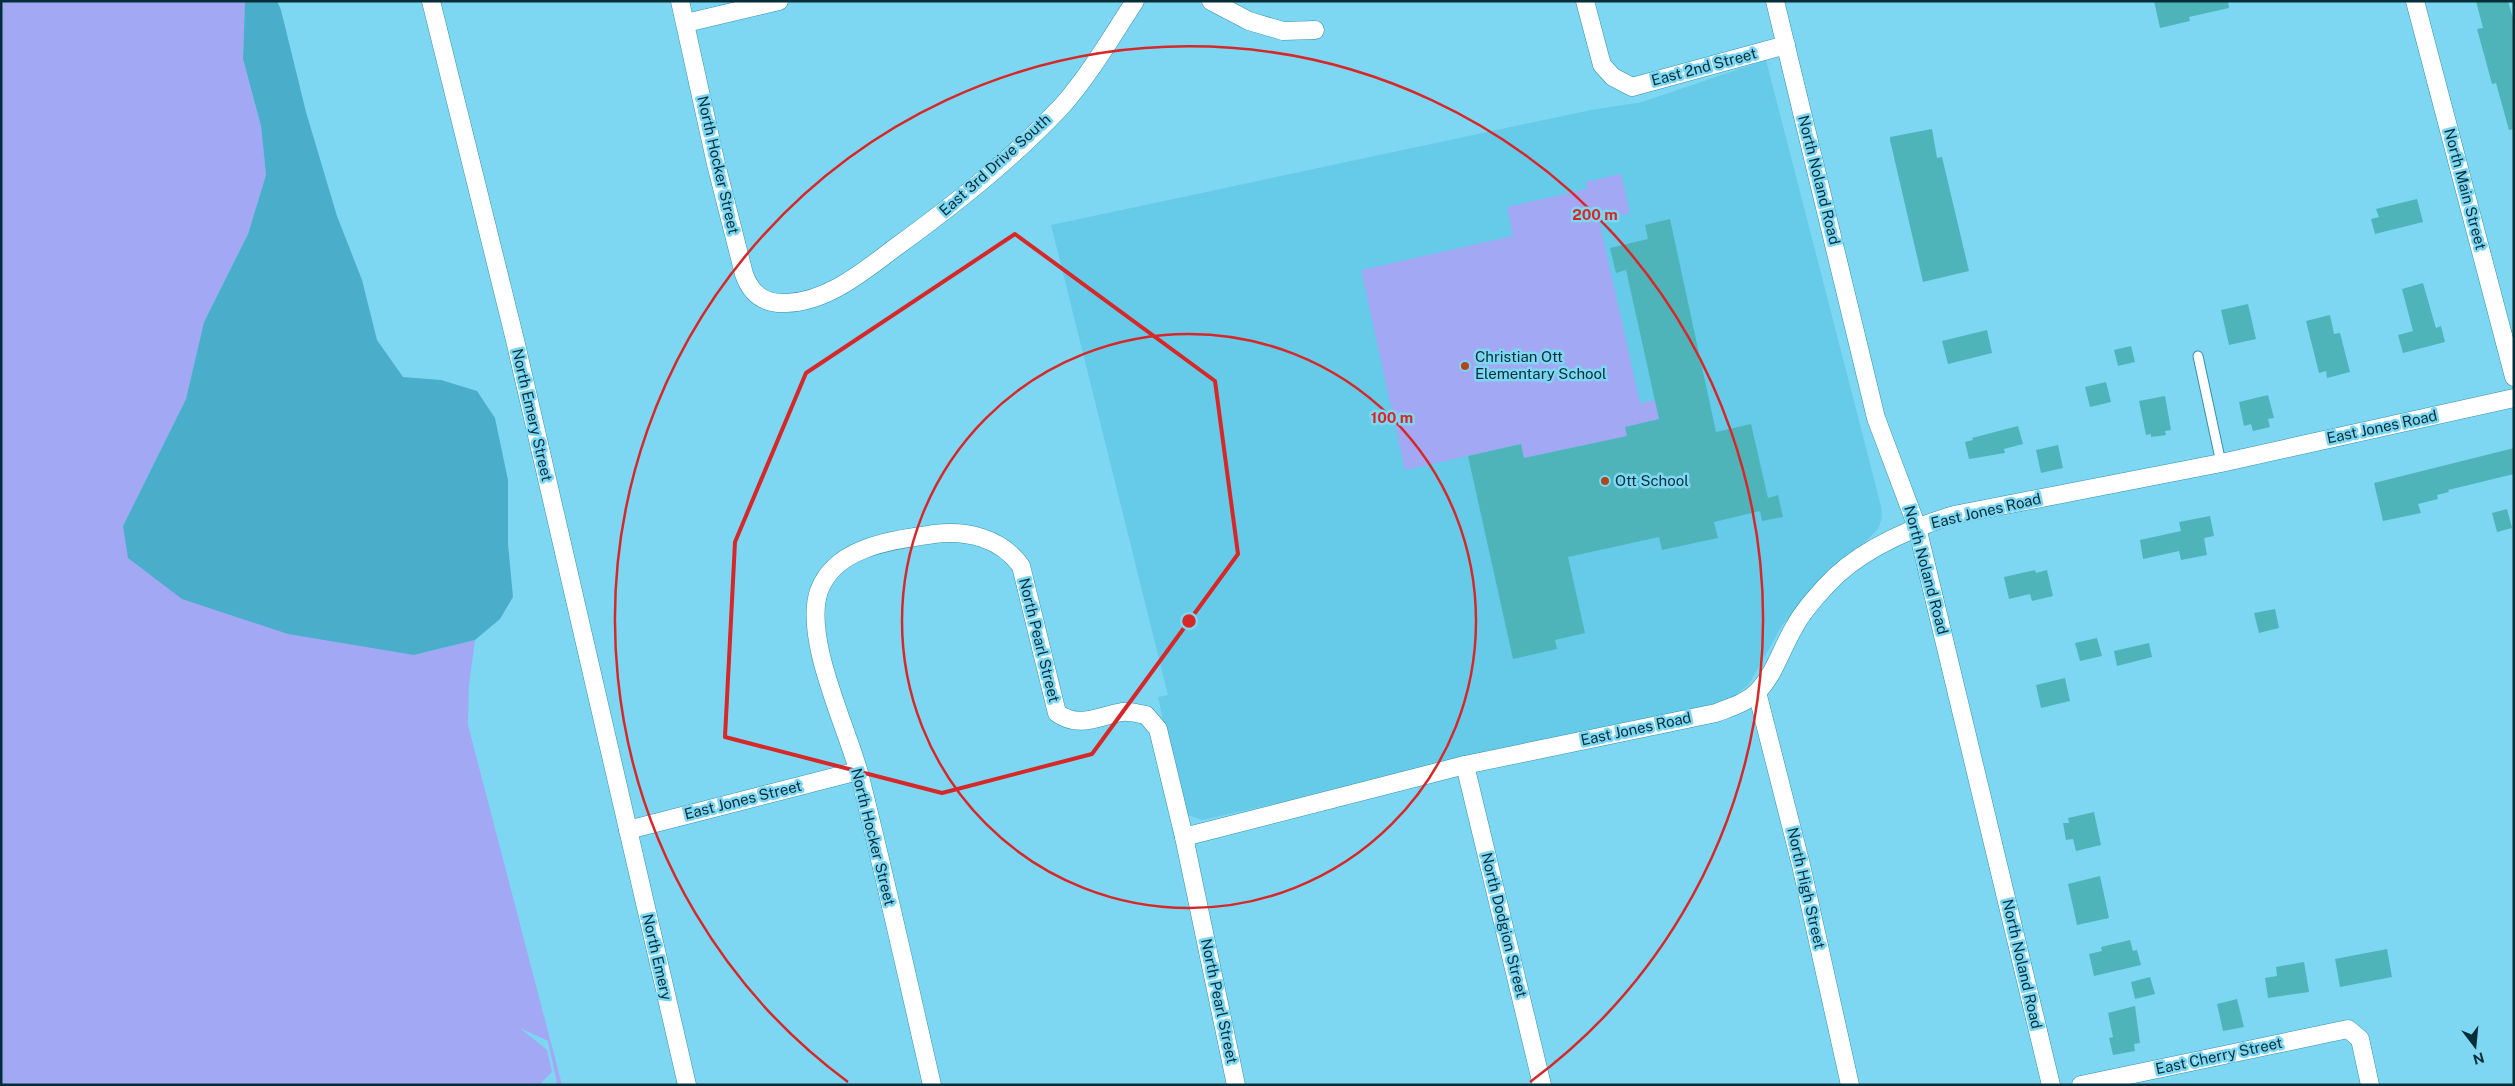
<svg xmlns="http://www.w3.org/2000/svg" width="2515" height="1086" viewBox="0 0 2515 1086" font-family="'Public Sans',sans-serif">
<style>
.built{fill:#66cbe8}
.green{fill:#a2a8f4}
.water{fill:#4aaecb}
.building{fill:#4eb4b9}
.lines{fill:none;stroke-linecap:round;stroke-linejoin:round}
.service-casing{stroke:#3491ab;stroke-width:11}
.minor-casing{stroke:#3491ab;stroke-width:19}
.service{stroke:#fff;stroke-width:9}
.minor{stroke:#fff;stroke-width:18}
.marked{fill:none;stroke:#d62828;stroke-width:4;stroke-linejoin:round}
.ring{fill:none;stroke:#d62828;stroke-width:2.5}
.poi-dot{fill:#ae4720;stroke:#7ed7f2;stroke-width:2}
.labels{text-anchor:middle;stroke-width:5;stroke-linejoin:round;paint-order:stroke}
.street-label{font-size:15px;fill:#052e38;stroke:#7ed7f2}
.poi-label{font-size:15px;fill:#052e38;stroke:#7ed7f2;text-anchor:start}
.centre{fill:#d62828;stroke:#7ed7f2;stroke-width:2.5}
.ring-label{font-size:15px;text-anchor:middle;font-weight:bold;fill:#d62828;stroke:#7ed7f2;stroke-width:5;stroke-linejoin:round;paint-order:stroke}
</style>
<rect width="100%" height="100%" fill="#7ed7f2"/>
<polygon class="built" points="1766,60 1881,506 1882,518 1878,529 1783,624 1749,684 1729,700 1704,709 1202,820 1188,815 1180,800 1158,697 1168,695 1051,225 1591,110 1642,102"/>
<g class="green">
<polygon points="1,1 245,1 243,59 261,126 266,175 248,234 204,322 186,399 123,526 414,655 475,640 469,685 468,725 562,1085 553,1085 557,1083 548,1041 520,1028 547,1050 552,1072 539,1085 1,1085"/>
<polygon points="1621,174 1630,213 1599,220 1640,403 1655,400 1659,419 1625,427 1627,436 1524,458 1520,444 1405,470 1361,270 1513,236 1507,207 1587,189 1586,182"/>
</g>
<polygon class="water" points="245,1 277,1 281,10 306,112 337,216 362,280 377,340 403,377 441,380 477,391 495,418 508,480 508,544 513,597 500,619 475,640 414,655 288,634 182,599 128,558 123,526 186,399 204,322 248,234 266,175 261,126 243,59"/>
<g class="building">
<polygon points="2154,1 2228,1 2229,8 2189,17 2190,21 2160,28"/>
<polygon points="2476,1 2508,1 2514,22 2514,129 2509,130 2496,83 2492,84 2485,58 2477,29 2483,28"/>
<polygon points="1932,129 1937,158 1942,157 1969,271 1923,282 1890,140 1890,137"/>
<polygon points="2417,199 2423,222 2375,234 2371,219 2379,217 2376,209"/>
<polygon points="1670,219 1716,432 1751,424 1768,498 1778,495 1783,517 1762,521 1760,511 1714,522 1718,538 1662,550 1659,537 1568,557 1585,633 1555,640 1557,649 1513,659 1468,456 1521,444 1524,458 1627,436 1625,427 1659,419 1626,270 1616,273 1610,248 1648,239 1645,225"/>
<polygon points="2423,283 2435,325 2436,328 2441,326 2445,342 2403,353 2398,335 2413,331 2402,289"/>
<polygon points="2248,304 2256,339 2229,345 2221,310"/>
<polygon points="2330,315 2334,334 2340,333 2350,372 2327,378 2326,371 2319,373 2306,321"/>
<polygon points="1987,330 1992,353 1948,364 1942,341"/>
<polygon points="2131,346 2135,362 2118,366 2114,350"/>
<polygon points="2106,382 2111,402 2090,407 2085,387"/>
<polygon points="2268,395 2274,418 2268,419 2270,427 2253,431 2251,424 2244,426 2239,402"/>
<polygon points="2165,396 2171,430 2165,431 2166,435 2151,437 2151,434 2146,435 2139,401"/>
<polygon points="2018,426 2023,444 2004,449 2005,453 1969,459 1965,442 1973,440 1972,438"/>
<polygon points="2058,445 2063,468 2041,473 2036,450"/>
<polygon points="2514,448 2514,474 2448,490 2449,492 2437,495 2438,499 2418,504 2421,513 2383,521 2374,483"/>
<polygon points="2507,509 2512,528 2497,532 2492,513"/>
<polygon points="2210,516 2214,536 2204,538 2207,555 2181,560 2179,551 2143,559 2140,540 2181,531 2179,522"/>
<polygon points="2035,570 2036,573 2047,570 2053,596 2032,601 2030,594 2009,599 2004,577"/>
<polygon points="2275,609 2279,628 2259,633 2254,613"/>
<polygon points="2097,638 2102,656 2080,661 2075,643"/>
<polygon points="2149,643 2152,657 2117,666 2114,651"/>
<polygon points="2065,678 2070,701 2041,708 2036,685"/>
<polygon points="2094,812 2101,845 2076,851 2073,839 2066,840 2063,823 2069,823 2068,818"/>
<polygon points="2100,876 2109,918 2077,925 2068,884"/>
<polygon points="2130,940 2133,951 2137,950 2141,965 2094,976 2089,954 2102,951 2101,947"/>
<polygon points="2387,949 2392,977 2340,987 2335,959"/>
<polygon points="2304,962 2309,992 2268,998 2265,978 2277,976 2276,967"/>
<polygon points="2150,977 2155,994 2135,999 2131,982"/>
<polygon points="2237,999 2244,1027 2223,1031 2217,1004"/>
<polygon points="2135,1006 2140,1043 2134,1044 2135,1051 2113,1055 2109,1038 2113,1037 2108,1013"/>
</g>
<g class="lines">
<g class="service-casing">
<polyline id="service" points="2198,356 2221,463"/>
</g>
<g class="minor-casing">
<g id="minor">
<polyline points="431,1 515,340 687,1085"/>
<path d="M680 1 716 164 744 274C751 294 764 304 786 303 828 302 865 270 896 247 955 204 1011 160 1061 107 1089 76 1112 36 1135 1"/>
<polyline points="1211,1 1249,21 1283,31 1315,30"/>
<polyline points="1585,1 1602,65 1613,77 1632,87 1786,45"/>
<polyline points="1775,1 1876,418 1917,527 2051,1085"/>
<polyline points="2415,1 2514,377"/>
<polyline points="686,23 779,1"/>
<polyline points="1757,692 1801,865 1850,1085"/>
<polyline points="1465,765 1542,1085"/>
<polyline points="628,830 858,771"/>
<path d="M1184 837 1465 765 1716 713C1731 707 1746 703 1757 692 1775 674 1782 647 1795 626 1802 612 1815 598 1825 587 1858 550 1908 529 1954 515L2221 463 2514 398"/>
<path d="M932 1085C908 981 885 876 859 773 846 725 803 638 819 591 835 546 894 540 934 534 967 530 1001 538 1021 566L1057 713C1079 729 1099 716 1122 712 1130 711 1138 714 1146 715L1158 729 1184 837 1236 1085"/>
<polyline points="2081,1085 2348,1029 2360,1039 2370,1085"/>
</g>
</g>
<use href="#service" class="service"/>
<use href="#minor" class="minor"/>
</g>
<path class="marked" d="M1015 234 1215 381 1238 554 1092 754 942 793 725 737 735 542 806 373Z"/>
<g class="ring">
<circle cx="1189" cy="621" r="287"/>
<path d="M848 1082A574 574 0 1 1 1530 1082"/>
</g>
<g class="poi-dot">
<circle cx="1465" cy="366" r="5"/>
<circle cx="1605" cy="481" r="5"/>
</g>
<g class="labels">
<g class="street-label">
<text transform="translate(1704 67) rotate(-15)" y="5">East 2nd Street</text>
<text transform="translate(718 165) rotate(77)" y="5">North Hocker Street</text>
<text transform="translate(995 165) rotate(-42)" y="5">East 3rd Drive South</text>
<text transform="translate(1819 180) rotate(76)" y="5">North Noland Road</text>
<text transform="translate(2465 189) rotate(75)" y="5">North Main Street</text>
<text transform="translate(532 415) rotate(77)" y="5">North Emery Street</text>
<text transform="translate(2382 427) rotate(-12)" y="5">East Jones Road</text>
<text transform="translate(1986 511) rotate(-13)" y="5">East Jones Road</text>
<text transform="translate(1926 570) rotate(75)" y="5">North Noland Road</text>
<text transform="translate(1039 640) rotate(76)" y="5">North Pearl Street</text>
<text transform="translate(1636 729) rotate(-12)" y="5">East Jones Road</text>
<text transform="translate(743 800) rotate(-14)" y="5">East Jones Street</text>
<text transform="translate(873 837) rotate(76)" y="5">North Hocker Street</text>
<text transform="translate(1806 888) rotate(77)" y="5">North High Street</text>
<text transform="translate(1504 925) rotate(76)" y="5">North Dodgion Street</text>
<text transform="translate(657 957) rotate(77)" y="5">North Emery</text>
<text transform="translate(2022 964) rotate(77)" y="5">North Noland Road</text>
<text transform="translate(1219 1001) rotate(78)" y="5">North Pearl Street</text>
<text transform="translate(2219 1056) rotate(-12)" y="5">East Cherry Street</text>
</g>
<g class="poi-label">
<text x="1475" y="362">Christian Ott<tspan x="1475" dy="17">Elementary School</tspan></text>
<text x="1615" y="486">Ott School</text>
</g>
</g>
<circle cx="1189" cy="621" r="8" class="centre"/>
<g class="ring-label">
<text x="1595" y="220">200 m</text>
<text x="1392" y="423">100 m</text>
</g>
<rect width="2515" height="1086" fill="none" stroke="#052e38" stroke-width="5"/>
<g transform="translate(2475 1046) rotate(164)" stroke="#7ed7f2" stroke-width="4" paint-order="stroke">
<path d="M0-4L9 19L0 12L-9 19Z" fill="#052e38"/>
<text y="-8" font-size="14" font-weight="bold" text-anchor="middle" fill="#052e38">N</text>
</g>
</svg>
